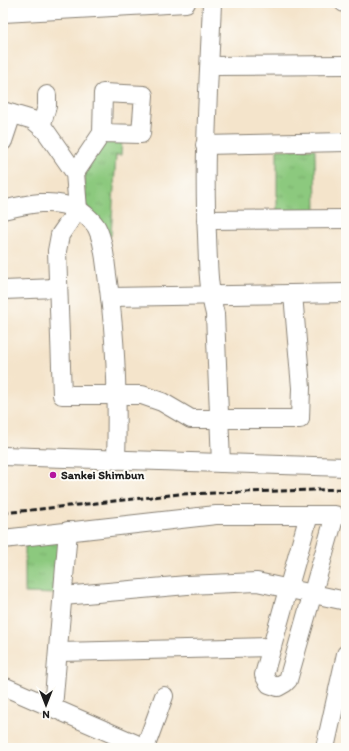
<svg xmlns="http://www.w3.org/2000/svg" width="349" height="751" viewBox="0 0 349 751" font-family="Itim,sans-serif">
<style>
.park{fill:url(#park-tufts);stroke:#54724d}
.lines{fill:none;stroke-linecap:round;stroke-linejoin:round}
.minor-casing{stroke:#888074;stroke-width:20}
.minor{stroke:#fff;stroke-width:18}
.rail{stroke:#1c1c1c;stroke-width:3;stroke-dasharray:6 3;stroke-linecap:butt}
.poi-dot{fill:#b5179e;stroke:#fdfcf7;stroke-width:1.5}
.labels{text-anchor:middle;stroke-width:4;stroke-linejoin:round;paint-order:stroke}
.poi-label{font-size:12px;font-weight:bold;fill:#1c1c1c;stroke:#fdfcf7;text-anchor:start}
</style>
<defs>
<pattern id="park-tufts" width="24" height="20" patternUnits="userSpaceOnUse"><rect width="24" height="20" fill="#8cc97e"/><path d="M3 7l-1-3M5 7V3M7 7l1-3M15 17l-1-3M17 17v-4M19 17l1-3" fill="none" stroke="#78ac6c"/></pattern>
</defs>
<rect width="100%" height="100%" fill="#fdfcf7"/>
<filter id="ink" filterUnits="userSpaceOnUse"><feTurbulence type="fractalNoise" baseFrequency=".025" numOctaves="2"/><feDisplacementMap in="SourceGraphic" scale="8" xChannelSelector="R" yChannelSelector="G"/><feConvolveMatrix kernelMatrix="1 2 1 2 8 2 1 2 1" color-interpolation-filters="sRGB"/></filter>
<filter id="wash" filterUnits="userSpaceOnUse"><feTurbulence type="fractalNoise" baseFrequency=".012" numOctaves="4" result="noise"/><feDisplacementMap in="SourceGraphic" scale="16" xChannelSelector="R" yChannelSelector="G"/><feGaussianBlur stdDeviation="0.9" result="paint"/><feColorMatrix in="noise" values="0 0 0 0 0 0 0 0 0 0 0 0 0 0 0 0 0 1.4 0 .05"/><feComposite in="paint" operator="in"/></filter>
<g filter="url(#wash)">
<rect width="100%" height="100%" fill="#f4e4cb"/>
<g class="park">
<polygon points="122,139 121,155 116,155 111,236 106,236 85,204 85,173 103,144 109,140"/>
<polygon points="315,149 316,212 277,212 277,150"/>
<polygon points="54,540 61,545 56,594 25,593 25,544"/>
</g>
</g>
<g filter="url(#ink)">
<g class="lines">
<g class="minor-casing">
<g id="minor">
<path d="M212 3C209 81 203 157 207 235 208 261 208 288 215 314L221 463"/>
<polyline points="344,3 346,3"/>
<polyline points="3,13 186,3"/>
<polyline points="210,66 346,65"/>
<polyline points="3,111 33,120 45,130 75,173"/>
<polyline points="41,127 47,106 47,95"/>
<polyline points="102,133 103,93 144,95 141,134 102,133 75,173 78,209 60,235 57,251 62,395 142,395 162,402 191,419 300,419 301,388 293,294"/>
<polyline points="3,141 12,114"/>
<polyline points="205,145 346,142"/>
<path d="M3 210C28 204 52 198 77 209 83 212 94 222 97 228 104 242 105 260 107 275 116 336 118 398 116 460"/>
<polyline points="206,220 346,219"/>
<polyline points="3,290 57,288"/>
<polyline points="110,297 346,293"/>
<polyline points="3,456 346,467"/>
<polyline points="3,539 216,515 335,515 288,680 285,683 278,687 269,684 264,675 309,515"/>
<polyline points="63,596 187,585 257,582 346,601"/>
<polyline points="59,652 272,647"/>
<polyline points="3,686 145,748"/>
<polyline points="53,708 68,531"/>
<polyline points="145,748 164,696"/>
<polyline points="325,748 346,654"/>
</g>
</g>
<use href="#minor" class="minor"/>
<polyline class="rail" points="3,513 180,494 346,489"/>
</g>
</g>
<circle class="poi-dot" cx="53" cy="475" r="4"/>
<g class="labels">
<g class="poi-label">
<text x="61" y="479">Sankei Shimbun</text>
</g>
</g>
<rect width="349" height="751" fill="none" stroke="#fdfcf7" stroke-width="16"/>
<g transform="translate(46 705) rotate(180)" stroke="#fdfcf7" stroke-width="3" paint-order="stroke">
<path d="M0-3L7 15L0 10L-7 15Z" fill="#1c1c1c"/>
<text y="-6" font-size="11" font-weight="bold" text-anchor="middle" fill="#1c1c1c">N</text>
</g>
</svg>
